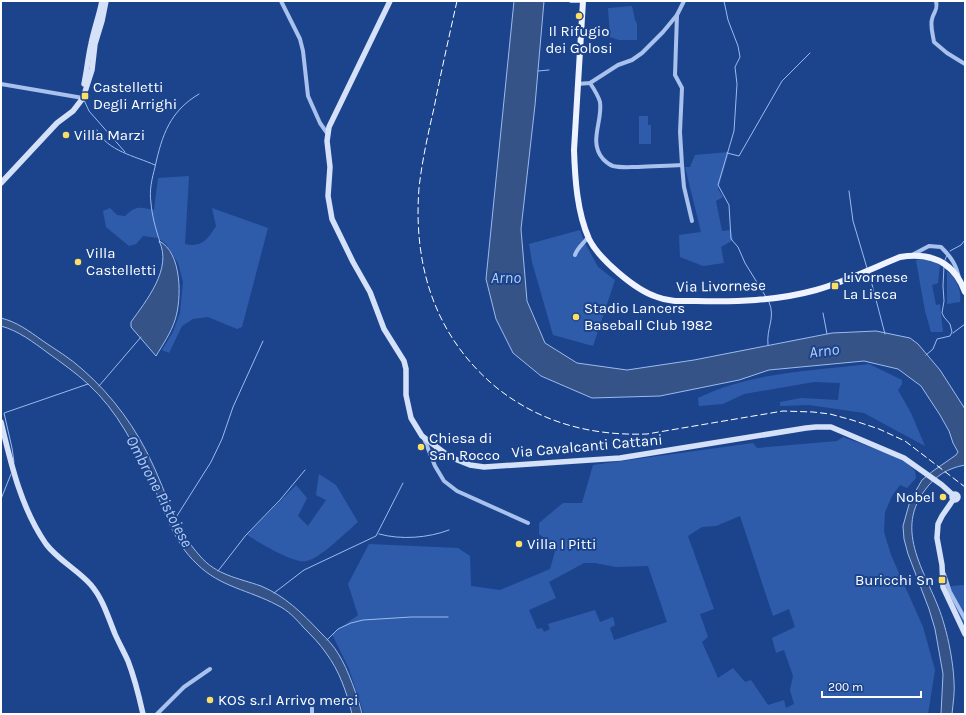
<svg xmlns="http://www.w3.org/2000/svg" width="966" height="715" viewBox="0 0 966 715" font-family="Karla,sans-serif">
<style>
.green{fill:#2f5caa;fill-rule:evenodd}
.water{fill:#365388;stroke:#9bbbef}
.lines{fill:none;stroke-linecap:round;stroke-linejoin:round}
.stream{stroke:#9bbbef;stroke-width:1}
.street{stroke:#a8c1ed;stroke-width:4}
.secondary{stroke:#d4e1f9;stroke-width:5.5}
.primary{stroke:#eef3ff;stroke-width:6}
.rail{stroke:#fff;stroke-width:1;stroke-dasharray:7 3;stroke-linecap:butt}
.poi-dot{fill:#fdde65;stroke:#1c448c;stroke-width:1.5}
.labels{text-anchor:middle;stroke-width:4;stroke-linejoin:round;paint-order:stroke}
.poi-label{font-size:15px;fill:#fff;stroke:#1c448c;text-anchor:start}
.street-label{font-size:15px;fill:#fff;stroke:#1c448c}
.water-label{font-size:16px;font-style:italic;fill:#b4ccf4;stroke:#1c448c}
</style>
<rect width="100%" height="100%" fill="#1c448c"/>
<g class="green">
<polygon points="632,6 635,20 637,24 637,40 619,40 610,37 608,8"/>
<polygon points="639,116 648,116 648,125 651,125 651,144 639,144"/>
<polygon points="729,152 718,189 723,197 716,201 722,231 731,230 733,240 721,247 724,263 703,266 680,257 679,235 701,232 685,167 690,167 695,155"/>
<path d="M189 176 185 244C202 248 208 239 216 226L212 208 268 228 242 327 237 329 208 317 193 319 182 326 169 353 162 350 173 332 180 313 183 282 178 263 166 244 158 238 143 236 136 244 129 246 106 227 103 211 110 208 117 215 125 216C136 205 140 207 154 210L158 178Z"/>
<polygon points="580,230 584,241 598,267 615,280 593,346 553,335 532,262 529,244"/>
<polygon points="922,259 929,260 940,265 938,283 932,285 936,305 940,304 943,332 931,332 925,311 916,260"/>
<path d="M947 271C956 277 962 292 960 302L947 304Z"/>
<path d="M869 364 902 380V384L898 390 911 413 925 446 864 413 809 405 780 406V402L801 398 838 400 840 383 814 382 744 394 723 404 699 406 698 398C751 372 811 371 869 364Z"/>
<path d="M843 437 903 459 915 471 916 478 907 488 900 485 892 496 885 512 884 532 891 555 923 627 935 670 928 714H364L349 669 332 634 358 615 348 584 369 544 458 548 470 556 471 586 500 590 550 569 556 548 539 534V523L563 503H582L593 465 753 443 757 448 837 441ZM740 516 773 616 789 609 795 627 772 638 776 653 784 650 793 676 790 690 794 704 786 708 784 700 768 705 751 680 745 682 733 668 718 678 702 642 708 637 700 614 714 609 688 536 702 527 716 526ZM584 563H595L616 567 648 566 667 622 614 640 610 628 615 625 613 617 600 622 595 610 548 624 550 629 544 632 542 628 537 629 529 610 556 598 549 582Z"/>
<path d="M319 474 336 485 358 522C346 532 320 559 306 561 294 564 259 542 247 535L296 485 307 498 298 516 308 526 326 500 316 495Z"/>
<polygon points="965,585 965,631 953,605 951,586"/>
</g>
<g class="water">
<path d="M514 1H544L535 105 521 229 527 301 545 343 577 363 627 370 694 360 832 333 876 331 910 338 918 344 940 370 965 409V465C948 468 935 476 925 490 891 535 932 579 944 624 949 641 953 662 954 681 955 692 953 703 952 714H941L943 674 935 629 929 609 908 554 904 539 903 526 910 501 922 480 933 471 956 455 958 452 953 443 949 431 940 415 921 386 898 369 864 361 769 370 739 380 660 396 592 398 541 376 513 353 496 319 486 279Z"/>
<path d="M159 241C182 252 182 299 175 320 171 333 163 344 156 356L131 327V322C146 301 173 268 159 241Z"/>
<path d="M1 318C17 322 29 331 43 341 56 350 70 358 82 369 112 395 137 429 153 465 168 497 176 530 200 556 216 575 238 578 261 586 285 596 302 613 320 632 327 639 334 646 339 655 347 667 359 700 362 714H352C347 693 339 670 326 653 320 644 312 636 304 628 296 619 288 610 277 605 249 590 220 587 197 564 173 542 165 511 152 483 136 448 117 410 88 384 76 373 62 363 48 353 33 342 19 331 1 326Z"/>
</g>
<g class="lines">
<g class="stream">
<polyline points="724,1 728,20 738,46 740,57 735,67 737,84 734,131 718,185 729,205 731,239 738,247 745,263 766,297"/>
<polyline points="538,71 549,70"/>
<polyline points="84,100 89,111 125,152"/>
<path d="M97 130C107 151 135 156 155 165"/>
<polyline points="727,153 739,156 782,81 810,53"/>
<polyline points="849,191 853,221 867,268"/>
<path d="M160 242C156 230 152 216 151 203 149 190 152 179 155 167 162 135 170 111 199 94"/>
<polyline points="950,251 961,245 965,240"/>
<polyline points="945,260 947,255"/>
<polyline points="869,273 885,334"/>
<polyline points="823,313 827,334"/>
<polyline points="953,333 965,324"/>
<path d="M768 345C766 328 776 318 769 302"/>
<polyline points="926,355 933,349 937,339 950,336 952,332 950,324 944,317 942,313 944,301 943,286 944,266"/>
<polyline points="99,386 141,337"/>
<polyline points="14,462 12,448 4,413 88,384"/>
<polyline points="1,499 11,474"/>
<polyline points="175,519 211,462 222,439 233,407 263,341"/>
<path d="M379 534C401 540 428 538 449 530"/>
<polyline points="218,571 246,535 280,500 305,470"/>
<polyline points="274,593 304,570 376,536 403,483"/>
<polyline points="327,640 338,629 351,623 363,620 411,617 448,617"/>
</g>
<g class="street">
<polyline points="281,1 300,39 303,51 308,96 320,123 327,133"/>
<polyline points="571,1 583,1"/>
<path d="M936 1C938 11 934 11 932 19 930 26 933 35 934 42L947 53 965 64"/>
<polyline points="677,15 675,75 682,88 680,132 682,165 684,187 692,221"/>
<path d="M590 83C594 89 598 95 600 102 603 121 588 142 603 159 606 162 610 165 613 166 621 168 630 167 638 167 653 166 667 166 682 165"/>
<polyline points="1,84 83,98"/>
<polyline points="577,84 590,83 618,65 632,60 642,53 663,32 677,15 684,1"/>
<path d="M575 255C577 248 584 243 588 237"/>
<path d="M912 255 929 246 941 247C951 257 956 264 959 278"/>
<polyline points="423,436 435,466 444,481 457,491 528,523"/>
<polyline points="944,574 950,592 965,619"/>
<polyline points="312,708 312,714"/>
<polyline points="157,714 184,687 210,669"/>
</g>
<g class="secondary">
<polyline points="390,1 329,127 327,141 330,167 328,196 332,219 353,262 370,292 384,329 404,361 406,369 406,395 411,418 422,436 450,457 470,465 484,467 620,458 806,428 816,427 831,427 904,458 942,485 953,495"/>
<path d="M84 84C87 70 88 57 91 44 94 29 99 16 102 1"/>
<polyline points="1,183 57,123 73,111 83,98 92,70 95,44 102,21 106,1"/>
<path d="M1 422C11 464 21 508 46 544 58 560 78 570 91 585 103 599 108 617 115 634 119 643 124 652 128 661 135 679 139 696 143 714"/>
<circle cx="955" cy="497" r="3"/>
<polyline points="953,500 942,516 938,524 937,538 942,565 943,587 965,634"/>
</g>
<path class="primary" d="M583 1 574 150C575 179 577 212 589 239 599 259 635 290 657 297 669 302 683 301 696 301 736 302 776 301 816 290 844 282 873 268 900 257 931 252 954 262 965 292"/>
<path class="rail" d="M457 1C449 37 441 72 434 108 428 134 422 161 419 188 413 266 435 337 497 388 541 423 592 436 647 434L783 411 813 412 830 414 852 420 879 429 905 441 965 487"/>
</g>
<g class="poi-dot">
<circle cx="579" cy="16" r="4"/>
<rect x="81" y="92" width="8" height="8" rx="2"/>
<circle cx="66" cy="135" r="4"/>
<circle cx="78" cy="262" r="4"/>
<rect x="831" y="282" width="8" height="8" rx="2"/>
<circle cx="576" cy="317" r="4"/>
<circle cx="421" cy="447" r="4"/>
<circle cx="943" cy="497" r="4"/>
<circle cx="519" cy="544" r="4"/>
<rect x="938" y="576" width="8" height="8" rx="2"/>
<circle cx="210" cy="700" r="4"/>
</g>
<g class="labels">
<g class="poi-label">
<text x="579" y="36" text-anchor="middle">Il Rifugio<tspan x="579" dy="17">dei Golosi</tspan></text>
<text x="93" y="92">Castelletti<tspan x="93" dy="17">Degli Arrighi</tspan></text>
<text x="74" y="140">Villa Marzi</text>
<text x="86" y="258">Villa<tspan x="86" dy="17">Castelletti</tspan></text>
<text x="843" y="282">Livornese<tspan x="843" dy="17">La Lisca</tspan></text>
<text x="584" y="313">Stadio Lancers<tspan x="584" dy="17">Baseball Club 1982</tspan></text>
<text x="429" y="443">Chiesa di<tspan x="429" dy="17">San Rocco</tspan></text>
<text x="935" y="502" text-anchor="end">Nobel</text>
<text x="527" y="549">Villa I Pitti</text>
<text x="934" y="585" text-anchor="end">Buricchi Sn</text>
<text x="218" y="705">KOS s.r.l Arrivo merci</text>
</g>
<g class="street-label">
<text transform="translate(721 286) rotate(-1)" y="5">Via Livornese</text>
<text transform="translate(587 446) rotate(-5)" y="5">Via Cavalcanti Cattani</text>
</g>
<g class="water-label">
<text x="506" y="283">Arno</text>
<text transform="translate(824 350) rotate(-7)" y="6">Arno</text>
<text transform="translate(160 491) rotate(62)" y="6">Ombrone Pistoiese</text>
</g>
</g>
<rect width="966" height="715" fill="none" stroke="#ffffff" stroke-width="4"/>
<path d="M822 691v6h99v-6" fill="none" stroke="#ffffff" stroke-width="2"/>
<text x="828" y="691" font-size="12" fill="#ffffff" stroke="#1c448c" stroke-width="3" paint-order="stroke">200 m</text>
</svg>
